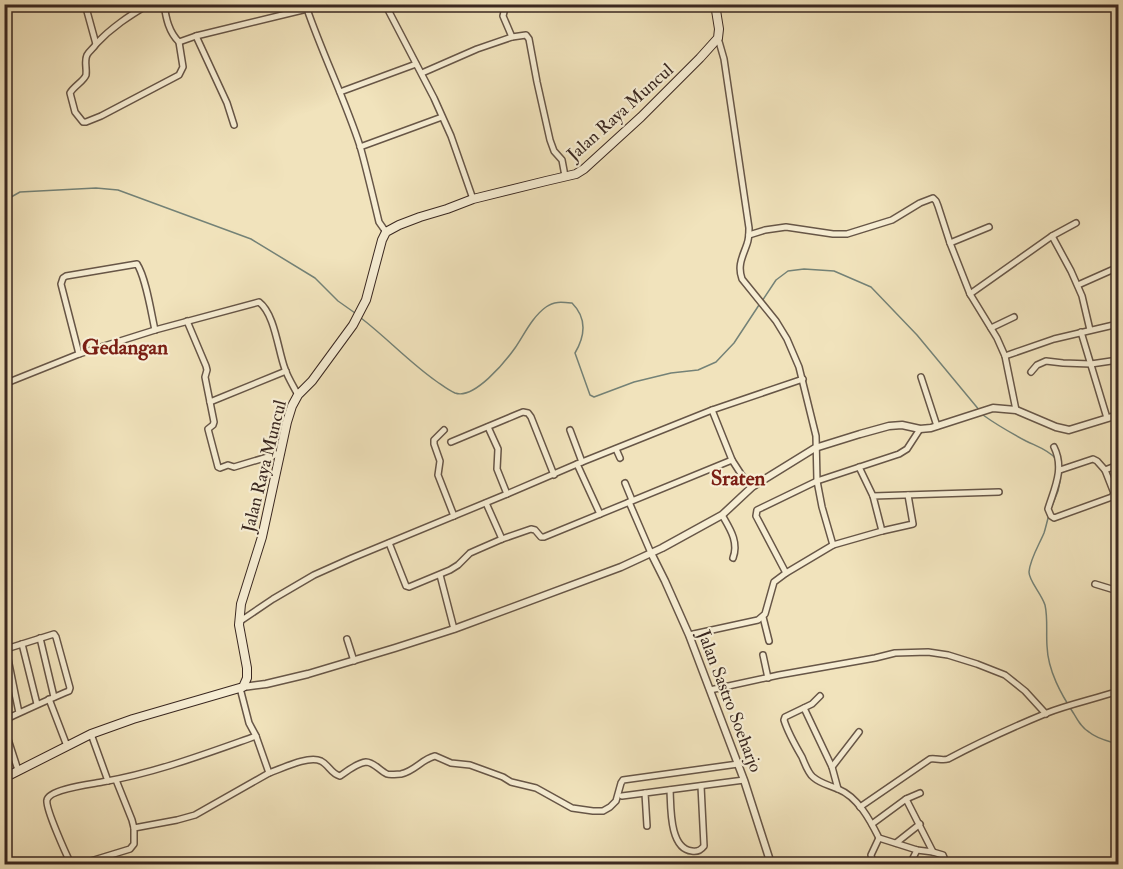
<svg xmlns="http://www.w3.org/2000/svg" width="1123" height="869" viewBox="0 0 1123 869" font-family="'IM FELL Double Pica',serif">
<style>
.lines{fill:none;stroke-linecap:round;stroke-linejoin:round}
.stream{stroke:#748277;stroke-width:1.5}
.minor-casing{stroke:#675647;stroke-width:8}
.tertiary-casing{stroke:#675647;stroke-width:9}
.secondary-casing{stroke:#392720;stroke-width:10}
.minor{stroke:#f6edd3;stroke-width:5}
.tertiary{stroke:#f6edd3;stroke-width:6}
.secondary{stroke:#f6edd3;stroke-width:8}
.labels{text-anchor:middle;stroke-width:4.5;stroke-linejoin:round;paint-order:stroke}
.street-label{font-size:18px;fill:#392720;stroke:#f6edd3}
.quarter-label{font-size:21px;font-weight:bold;fill:#7a1f14;stroke:#f6edd3}
</style>
<rect width="100%" height="100%" fill="#f1e3bc"/>
<filter id="stains"><feTurbulence type="fractalNoise" baseFrequency=".00333" numOctaves="4"/><feColorMatrix values="0 0 0 0 .2 0 0 0 0 .09 0 0 0 0 .02 0 0 0 .5 -.17"/></filter>
<radialGradient id="worn" r=".72"><stop offset=".6" stop-color="#630" stop-opacity="0"/><stop offset="1" stop-color="#630" stop-opacity=".3"/></radialGradient>
<g class="lines">
<g class="stream">
<polyline points="4,201 20,192 96,188 118,190 251,239 315,278 338,301 355,313"/>
<polyline points="762,301 776,280 788,271 804,269 834,271 871,287 917,335 980,411"/>
<path d="M361 318C387 338 409 362 436 381 442 385 448 390 455 393 474 400 505 362 515 348 524 335 532 317 546 307 554 301 562 302 572 303 587 318 585 336 575 353L590 395 594 397 634 382 671 373 698 370 716 362 734 343 759 305"/>
<path d="M983 415C997 425 1011 433 1026 441 1036 446 1049 450 1056 459"/>
<polyline points="1050,511 1058,491 1060,481"/>
<path d="M1049 515C1047 521 1046 527 1044 533 1039 545 1030 559 1029 572 1029 581 1041 593 1045 605 1048 618 1046 632 1047 646 1048 671 1061 694 1074 714 1078 721 1082 728 1089 732 1097 739 1108 741 1118 744"/>
</g>
<g class="minor-casing">
<g id="minor">
<path d="M85 4 96 44C94 48 89 51 87 55 84 61 87 68 86 75 84 81 74 86 70 93L75 112 83 122H86L101 116 179 75 183 67 179 42"/>
<path d="M164 4C166 19 169 32 179 42L196 36 307 9 319 4"/>
<polyline points="385,4 434,98 451,136 473,199"/>
<polyline points="716,7 729,4"/>
<path d="M307 9C323 55 345 100 360 146 367 171 373 197 379 222L386 232"/>
<polyline points="196,36 227,103 234,125"/>
<polyline points="512,37 526,35 529,39 537,82 550,140 554,151 562,160 565,176"/>
<path d="M718 38 724 59 749 228C749 233 749 239 747 244 743 256 737 265 742 279L776 321 787 339 799 367 816 436 817 481 822 507 833 545"/>
<path d="M96 44C112 27 129 16 149 4"/>
<polyline points="422,73 477,49 512,37 503,16 505,8 514,4"/>
<polyline points="340,92 416,64"/>
<polyline points="360,147 442,117"/>
<polyline points="749,235 765,230 786,227 833,234 847,234 892,220 920,203 933,198 936,201 938,206 950,243 970,294"/>
<polyline points="1052,236 1071,271 1082,296 1090,330"/>
<polyline points="950,243 989,227"/>
<polyline points="1078,285 1114,269"/>
<polyline points="187,321 206,366 207,370 205,377 214,422 213,425 208,429 218,467 220,468 228,465 234,467 281,453"/>
<polyline points="991,328 1014,317"/>
<polyline points="1081,332 1107,418"/>
<path d="M79 354 61 284 63 278 66 276 137 264C146 278 151 312 155 330"/>
<polyline points="1005,356 1054,339 1118,324"/>
<polyline points="1031,372 1037,365 1046,361 1063,363 1091,364 1118,360"/>
<polyline points="921,377 937,426"/>
<path d="M4 384 79 354 101 347 155 330 259 302C275 314 278 351 285 369 288 378 294 387 298 395"/>
<polyline points="210,402 286,371"/>
<polyline points="712,410 732,460"/>
<polyline points="1016,410 1005,356 997,338 970,294 1052,236 1076,223"/>
<polyline points="488,427 498,449 497,469 507,494"/>
<polyline points="920,429 907,449 899,454 817,481 757,510 756,516 786,573 833,545 882,531 873,496 999,492"/>
<polyline points="444,430 434,440 434,444 440,461 438,475 454,516"/>
<polyline points="570,430 582,462"/>
<polyline points="451,442 518,414 523,412 528,413 531,417 554,475"/>
<path d="M1054 447C1065 469 1054 489 1048 509L1051 516 1054 518 1112 497 1114 493 1105 470 1118 465"/>
<polyline points="616,449 620,458"/>
<polyline points="577,464 600,514"/>
<polyline points="859,467 873,496"/>
<polyline points="1060,470 1093,459 1097,461 1105,470"/>
<polyline points="625,483 632,500"/>
<polyline points="629,502 651,553"/>
<polyline points="486,503 502,539"/>
<path d="M722 515C730 529 739 542 733 558"/>
<polyline points="882,531 913,524 908,495"/>
<polyline points="4,536 7,535"/>
<polyline points="389,543 406,586 409,587 450,570 458,565 470,553 479,549 502,539 531,529 535,530 541,537 544,537 732,460 741,474 752,487"/>
<polyline points="440,575 454,629"/>
<polyline points="1095,584 1118,591"/>
<polyline points="763,617 769,641"/>
<polyline points="239,622 273,599 314,575 352,558 507,494 577,464 712,410 803,379"/>
<polyline points="689,635 758,620 765,614 774,582 786,573"/>
<polyline points="40,638 54,697"/>
<polyline points="347,639 354,661"/>
<polyline points="22,644 37,704"/>
<polyline points="763,655 768,678"/>
<polyline points="710,690 779,675 875,658 895,653 928,652 948,655 977,664 1005,675 1025,691 1046,714"/>
<path d="M820 696 812 704 785 717 784 720C788 733 795 745 802 757 805 764 808 773 813 777 821 784 829 785 838 789 858 797 870 820 879 838L917 850 933 852 943 855 945 860V864"/>
<polyline points="49,699 67,746"/>
<polyline points="804,708 832,767"/>
<path d="M4 720C26 710 47 700 69 691L70 688 56 637 54 634 6 649 19 713"/>
<polyline points="4,727 18,770"/>
<polyline points="91,734 108,781"/>
<path d="M256 736 269 773C281 769 308 755 321 761 329 765 331 774 340 776 347 771 357 763 366 762 374 762 380 771 387 774 390 775 398 774 401 774 415 771 422 759 435 756L451 763 470 765 503 777 511 782 536 788 572 808 593 811H603L610 807 616 801 621 783 623 780 738 764"/>
<polyline points="116,780 132,820 134,828"/>
<polyline points="838,789 832,767 859,732"/>
<path d="M670 790C671 806 669 849 692 851 698 852 701 850 704 846L701 786"/>
<polyline points="622,796 645,793"/>
<polyline points="906,799 933,852"/>
<path d="M860 807 930 759C937 758 942 761 948 759 980 742 1013 727 1047 713 1070 704 1095 699 1118 691"/>
<polyline points="872,824 906,799 920,793"/>
<polyline points="647,826 645,793 744,780"/>
<polyline points="896,843 920,824"/>
<polyline points="4,858 7,864"/>
<path d="M71 864C67 856 45 808 47 800 49 789 92 784 102 782 155 773 205 754 256 736L249 723 240 688"/>
<polyline points="81,864 130,849 134,844 134,828 177,820 195,815 269,773"/>
<polyline points="873,864 871,855 879,838"/>
<polyline points="910,864 917,850"/>
</g>
</g>
<g class="tertiary-casing">
<g id="tertiary">
<polyline points="651,553 665,581 689,635 744,780 771,864"/>
<polyline points="243,687 266,684 308,674 395,648 454,629 621,567 662,548 722,515 752,487 815,448 860,434 889,426 902,425 920,429 931,428 993,408 1016,410 1056,427 1069,430 1118,415"/>
</g>
</g>
<g class="secondary-casing">
<polyline id="secondary" points="4,778 91,734 133,719 243,687 247,678 247,668 239,625 241,604 262,537 287,422 292,406 298,395 312,381 353,325 366,300 382,240 386,232 399,225 420,217 447,209 473,199 546,181 576,174 584,169 641,117 700,58 718,38 719,29 715,4"/>
</g>
<use href="#minor" class="minor"/>
<use href="#tertiary" class="tertiary"/>
<use href="#secondary" class="secondary"/>
</g>
<g class="labels">
<g class="street-label">
<text transform="translate(620 112) rotate(-42)" y="6">Jalan Raya Muncul</text>
<text transform="translate(264 466) rotate(-76)" y="6">Jalan Raya Muncul</text>
<text transform="translate(730 701) rotate(69)" y="6">Jalan Sastro Soeharjo</text>
</g>
<g class="quarter-label">
<text x="125" y="354">Gedangan</text>
<text x="738" y="485">Sraten</text>
</g>
</g>
<rect width="1123" height="869" fill="none" stroke="#f1e3bc" stroke-width="24"/>
<rect x="6" y="6" width="1111" height="857" fill="none" stroke="#392720" stroke-width="3"/>
<rect x="12" y="12" width="1099" height="845" fill="none" stroke="#392720" stroke-width="1.5"/>
<rect width="100%" height="100%" filter="url(#stains)"/>
<rect width="100%" height="100%" fill="url(#worn)"/>
</svg>
